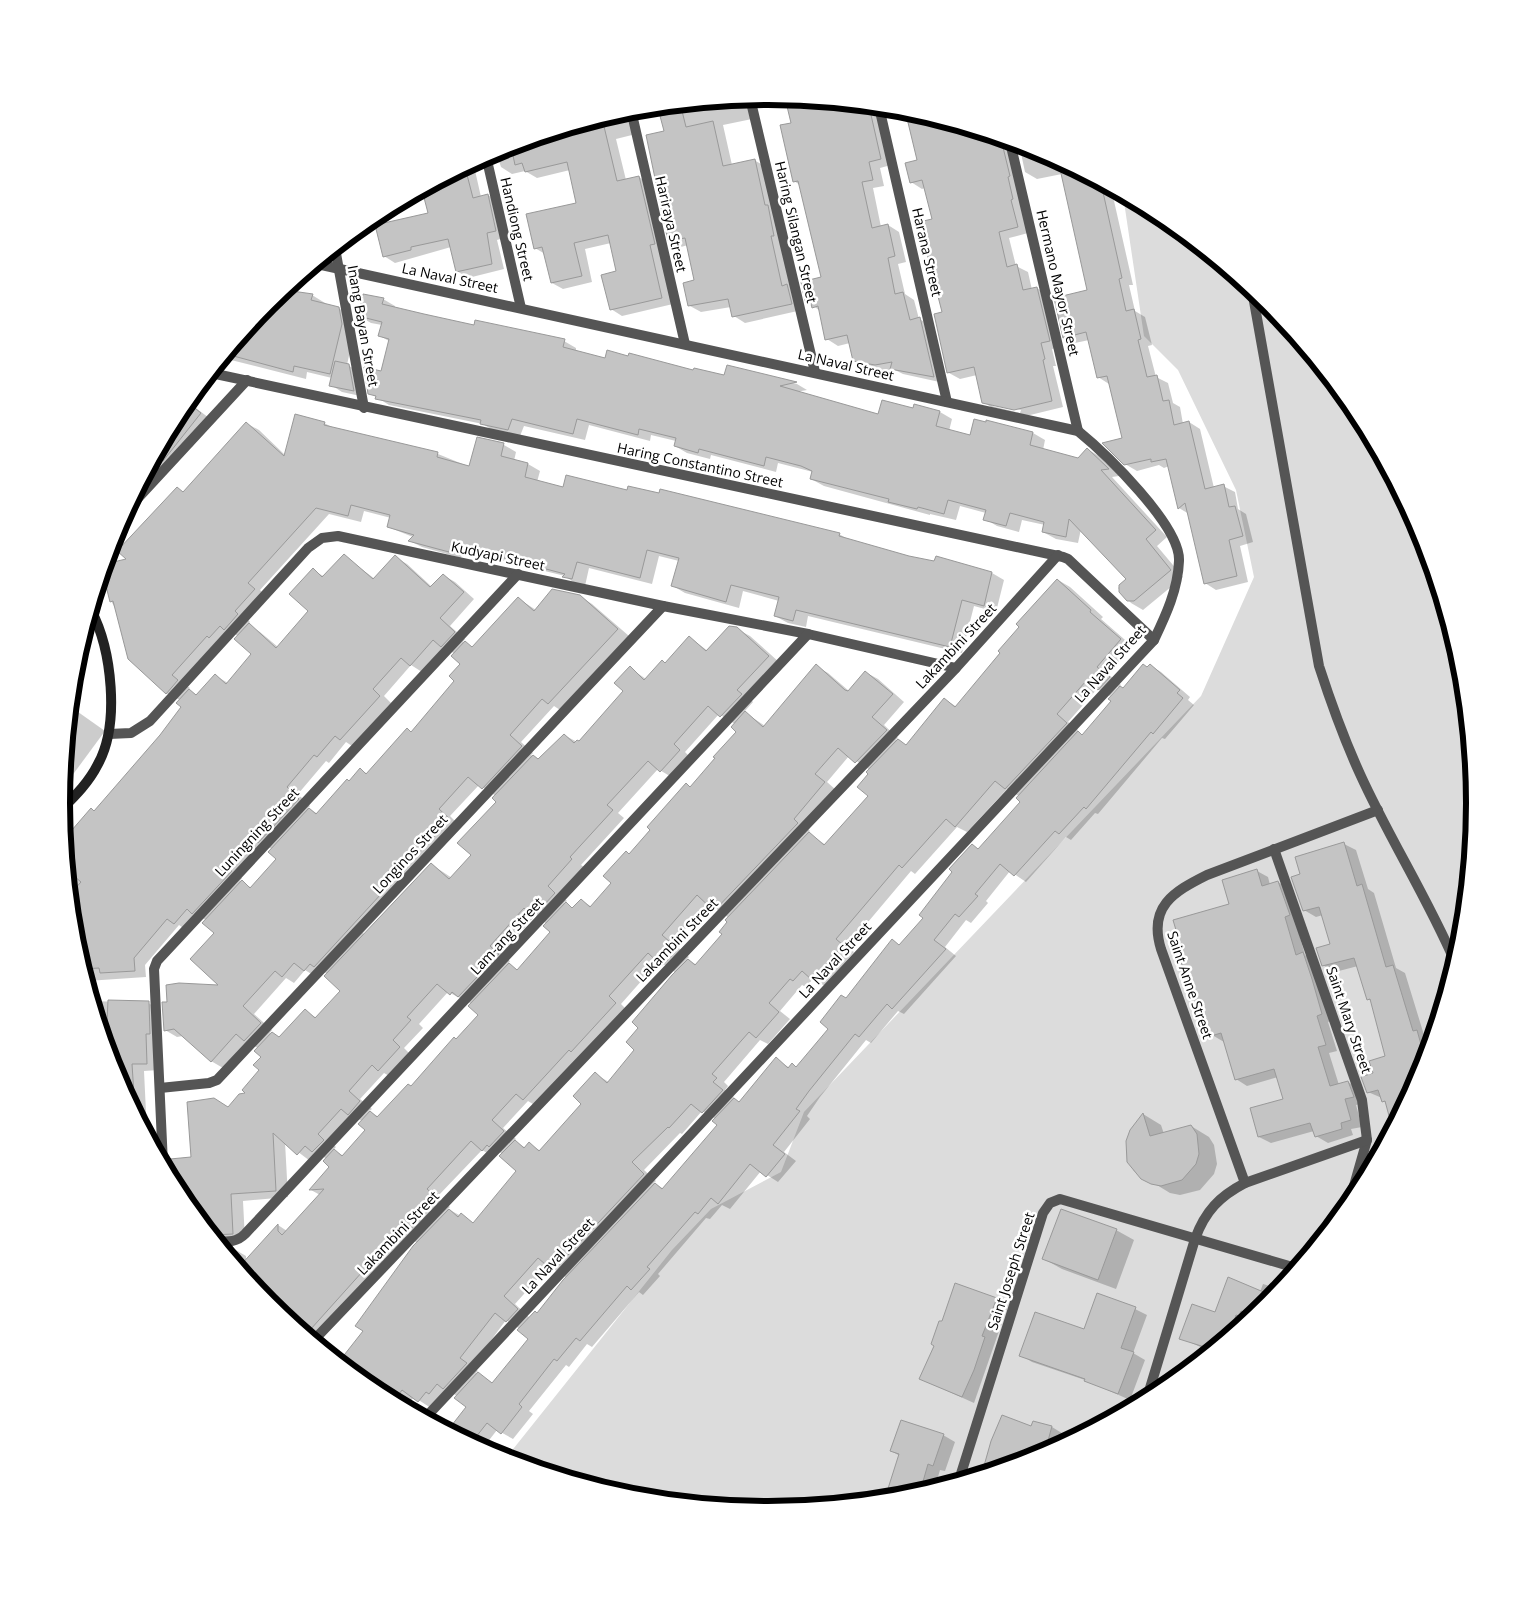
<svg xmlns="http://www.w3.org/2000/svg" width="1536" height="1606" viewBox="0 0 1536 1606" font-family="'Open Sans',sans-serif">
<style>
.green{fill:#dcdcdc}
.shadow{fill:#0003;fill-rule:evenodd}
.building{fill:#c4c4c4;stroke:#999}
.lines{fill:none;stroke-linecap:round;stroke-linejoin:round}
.street{stroke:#555;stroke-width:10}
.secondary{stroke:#222;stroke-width:10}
.labels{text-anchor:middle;stroke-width:5;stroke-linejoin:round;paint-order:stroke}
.street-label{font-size:14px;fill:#000;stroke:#fff}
.rim{fill:none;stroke:#000;stroke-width:6}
</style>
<rect width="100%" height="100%" fill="#fff"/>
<polygon class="green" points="1123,195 1161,216 1268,303 1356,411 1421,533 1461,665 1475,803 1461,941 1421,1074 1355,1196 1268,1303 1160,1391 1038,1456 906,1496 768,1510 630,1496 506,1458 672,1250 711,1209 781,1172 804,1112 1201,696 1254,577 1236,490 1178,370 1144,336"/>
<g class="shadow">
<polygon points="748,98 752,119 723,125 732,165 754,160 766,167 802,310 745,323 734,316 731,307 701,312 690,306 696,281 688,245 681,247 669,241 665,132 660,107"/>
<polygon points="787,98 878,107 891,165 880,168 884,186 873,188 881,227 888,225 899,232 906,262 898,264 905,294 914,300 919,319 931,325 944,383 903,374 895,370 887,371 866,367 854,360 850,343 838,346 827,339 820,311 806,300 823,278 800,185 794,181 792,124"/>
<polygon points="630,110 636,134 616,139 626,180 639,177 650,184 673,304 622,316 611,309 618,272 611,243 585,249 592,282 563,289 552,283 545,254 535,248 578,204 570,170 537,178 525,171 512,174 501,167 497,155 491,162 474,166 481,197 488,195 499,202 507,237 497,240 504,269 468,278 457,271 451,247 395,263 384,256 429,214 424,190 498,150"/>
<path d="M905 110 1017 143 1014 150 1028 233 1009 238 1016 266 1028 272 1032 290 1037 288 1048 295 1060 347 1052 349 1056 366H1053L1063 407 1026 416 994 409 983 402 977 375 960 379 949 373 935 315 943 313 933 220 925 188 922 189 911 182 919 161ZM992 404 1021 410 1020 413 992 406Z"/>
<polygon points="1019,144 1039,150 1107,187 1112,192 1133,285 1129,285 1135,311 1145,317 1152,345 1148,346 1156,377 1168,383 1173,403 1180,407 1183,424 1189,422 1200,429 1214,488 1223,486 1235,492 1238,509 1246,514 1253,542 1240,546 1248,582 1216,590 1205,583 1189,514 1179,508 1169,466 1164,468 1159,465 1137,471 1125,464 1123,439 1109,384 1098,377 1089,340 1075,343 1064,337 1089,291 1062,174 1037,179 1025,172"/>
<polygon points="285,289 312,295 325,303 325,305 338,308 351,315 354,332 347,365 361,372 365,397 342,392 331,385 332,378 307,372 306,379 223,358 268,303"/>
<polygon points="383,299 395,306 395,309 474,326 564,341 576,348 576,352 606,359 725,376 728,366 797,384 807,390 796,392 879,416 914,410 915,406 940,412 952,419 949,431 971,436 988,424 988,422 1033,433 1045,440 1043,450 1079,459 1087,449 1099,456 1119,476 1112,477 1167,537 1157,546 1183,577 1143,610 1131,603 1118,588 1128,579 1081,529 1078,543 1056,539 1043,532 1045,525 1022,520 1019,532 997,526 985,519 986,513 960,506 956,520 930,514 930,515 824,486 811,479 813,472 778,463 776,472 711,455 710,459 687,453 675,446 676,441 651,435 650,441 589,425 585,440 524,426 520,436 494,431 483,424 389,405 370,393 382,372 389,341 380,336 382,325 371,323 359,316"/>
<polygon points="188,402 213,421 192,447 187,444 139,501 141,503 118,534 115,532 181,410"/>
<path d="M246 423 259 430 285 455 324 423 334 428 438 454 470 467 477 439 504 445 516 452 514 461 528 464 540 471 537 482 564 489 628 492 839 534 851 541 908 557 935 563 936 558 992 573 1004 580 996 612 974 606 962 653 808 616 806 627 788 623 775 616 779 601 743 591 739 608 685 593 673 586 679 561 659 556 652 584 589 568 585 586 576 584 565 576 463 551 461 558 422 547 410 541 413 537 388 527 391 518 364 511 361 522 329 514 260 590 266 596 247 619 250 622 248 624 260 632 278 647 310 611 313 570 325 577 344 556 375 579 395 557 407 564 432 587 443 575 455 582 474 599 450 626 465 639 463 642 473 647 519 599 536 610 580 596 592 604 629 636 560 710 554 706 521 742 533 753 531 755 539 760 564 735 579 743 624 691 630 668 646 679 666 664 690 638 708 651 737 629 750 636 780 663 749 698 753 702 744 712 765 726 816 666 828 673 849 691 865 672 878 679 904 702 884 725 898 738 896 740 907 746 944 699 957 707 1058 580 1070 587 1103 617 1101 619 1132 646 1108 674 1121 685 1119 687 1123 689 1150 665 1161 672 1190 697 1188 700 1194 705 1165 739 1162 738 1098 814 1095 813 1071 840 1066 837 1026 882 1010 871 986 901 988 903 971 923 966 920 945 947 956 956 904 1014 898 1011 871 1043 866 1040 820 1097 807 1116 810 1119 784 1152 796 1161 778 1182 761 1171 730 1209 722 1205 710 1219 706 1218 658 1274 660 1276 643 1295 639 1292 592 1347 587 1344 569 1367 566 1365 529 1411 533 1414 513 1439 497 1430 483 1448 449 1430 468 1407 457 1396 449 1391 434 1410 414 1397 406 1407 375 1390 354 1373 403 1363 364 1331 418 1243 410 1239 322 1336 310 1329 286 1307V1318L268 1303 224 1249H234L246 1256V1261L278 1225 287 1231 320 1195 311 1190 331 1167 327 1159 317 1153 310 1161 285 1142 288 1197 243 1201 245 1240 228 1241 223 1248 180 1195 165 1166 168 1169 192 1159 229 1108 248 1094 261 1070 263 1057 258 1048 247 1042 223 1068 211 1061 183 1036 177 1037 165 1030 169 1003 222 986 215 933 206 920 199 916 186 930 179 925 145 965 146 977 87 981 75 941 65 836 68 837 94 812 161 736 182 707 180 700 166 693 111 601 107 587 100 581 105 566 128 560 178 489 184 493ZM232 633 238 636 253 654 228 683 216 676 197 695 188 690 190 688 183 683ZM444 647 455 654 462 664 456 681 412 733 407 730 368 774 361 770 318 814 308 808 310 806 298 794 326 761 329 763 346 742 352 746 391 703 384 696 411 665 422 672ZM1118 687 1120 689 1084 736 1077 732 1078 730 1068 722 1097 689 1110 696ZM719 714 735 724 738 732 691 787 686 785 630 855 613 883 592 907 581 900 574 909 564 903 567 901 559 894 584 867 581 865 624 818 618 813 658 769 673 778 691 758 685 752ZM849 756 870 770 869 796 826 845 808 833 810 831 806 827 836 790 827 782ZM479 785 496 796 497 802 473 855 452 878 431 864 365 935 363 933 461 827 450 816ZM1007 789 1019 796 1022 802 980 850 972 846 925 918 901 946 846 999 830 1028 797 1068H790L776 1059 740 1103 733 1099 734 1097 725 1090 728 1086 724 1082 760 1040 768 1044 790 1019 780 1011 802 985 806 987 813 979 825 986 854 952 847 947 911 871 915 874 957 827 967 832ZM262 844 272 849 278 859 252 888 240 881 242 878 237 873ZM708 903 729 918V922L723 934 697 965 687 959 689 957 673 943ZM535 916 547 924 552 932 518 970 508 964 510 961 501 954ZM659 961 676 973 640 1027 636 1049 609 1082 595 1074 583 1104 541 1151 529 1144 526 1148 514 1141 516 1139 503 1128 528 1101 536 1106 628 1011 621 1004ZM305 970 316 977 322 971 328 974 342 991 317 1018 305 1011 280 1038 270 1033 272 1030 254 1014 286 978 294 983ZM448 992 472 1004 480 1015 412 1087 379 1117 369 1111 372 1109 360 1099 384 1073 391 1077 411 1055 404 1048 423 1028 419 1024ZM702 1111 716 1119 718 1125 664 1189 654 1183 656 1181 644 1170 680 1133 682 1134ZM353 1116 362 1121 367 1130 344 1156 333 1150 336 1147 330 1142ZM482 1150 494 1157 499 1152 503 1154 517 1171 474 1223 448 1209 450 1207 438 1196ZM549 1266 567 1278 537 1314 530 1318 515 1304ZM506 1320 520 1329 530 1339 493 1383 476 1373 478 1371 472 1366Z"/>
<polygon points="79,650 83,678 74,678 75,665"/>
<polygon points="71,707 105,731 63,788"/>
<polygon points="1344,844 1356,850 1368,889 1374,893 1396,968 1405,973 1424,1035 1429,1038 1430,1043 1421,1074 1393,1125 1386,1104 1382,1098 1368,1092 1374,1074 1387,1057 1372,1001 1368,999 1358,966 1335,972 1323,965 1332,945 1323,915 1316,917 1304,910 1302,875"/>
<polygon points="1257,871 1268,877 1270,885 1278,882 1289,889 1296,923 1305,955 1314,960 1333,1020 1328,1022 1337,1051 1329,1053 1339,1085 1348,1082 1359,1089 1364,1103 1356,1105 1362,1127 1351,1129 1353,1135 1328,1143 1316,1136 1314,1131 1271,1143 1259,1137 1285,1100 1278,1077 1247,1086 1236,1079 1224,1042 1202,1029 1185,957"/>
<polygon points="93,1001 148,1003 161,1010 159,1070 144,1071 147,1133 115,1073"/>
<polygon points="1143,1114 1161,1125 1164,1134 1191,1126 1209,1137 1214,1145 1217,1164 1214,1174 1200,1190 1180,1195 1170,1193 1134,1171 1129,1162"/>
<polygon points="1116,1230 1134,1240 1116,1289 1062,1269 1044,1259"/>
<polygon points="1263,1284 1279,1289 1268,1303 1209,1351 1181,1338 1215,1313 1260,1292"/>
<polygon points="996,1299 1008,1305 974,1403 921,1379"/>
<polygon points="1135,1309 1147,1315 1133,1353 1145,1360 1130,1400 1085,1380 1032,1362 1021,1355"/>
<polygon points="1034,1422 1052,1427 1065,1435 1063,1443 1038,1456 982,1473 987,1459 1032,1428"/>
<polygon points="943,1435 955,1442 945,1471 940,1470 935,1487 906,1496 886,1498 900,1456 891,1451"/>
</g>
<g class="building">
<polygon points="785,98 869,106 881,159 869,162 873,180 862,182 872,228 888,224 895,256 888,258 895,294 903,292 910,320 920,317 934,377 890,369 892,362 875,365 853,361 847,335 825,340 818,306 812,308 810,300 805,301 801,282 821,277 798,181 793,182 780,125 791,123"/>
<polygon points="905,110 1001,139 1010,176 1008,177 1013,199 1011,200 1018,227 999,232 1007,267 1017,264 1023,290 1037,287 1050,341 1041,343 1045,359 1043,360 1052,401 1014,410 982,403 974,367 947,373 934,314 942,312 919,222 932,219 922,180 910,183 905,163 917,160"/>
<polygon points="682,111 686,127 713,121 723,166 755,159 765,205 768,205 774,236 771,236 782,286 787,284 792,304 732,317 728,299 688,306 683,283 694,280 685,238 668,241 646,135 664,131 660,116"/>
<polygon points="602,118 617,181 639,176 655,244 650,245 662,298 610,310 601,275 616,271 608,235 574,243 582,276 551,283 542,247 534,249 526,214 576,203 567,162 525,172 522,163 515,165 511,146"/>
<polygon points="1058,160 1101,183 1122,278 1119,279 1126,311 1134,309 1141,339 1138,340 1147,377 1157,375 1163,401 1169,400 1174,425 1189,421 1205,489 1224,484 1229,507 1235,506 1243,536 1229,540 1237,576 1204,584 1185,503 1178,509 1166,459 1151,462 1151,459 1124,465 1102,443 1122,438 1107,376 1097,378 1086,332 1063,338 1054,298 1087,290"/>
<polygon points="465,167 473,198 488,194 496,231 487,233 492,264 456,272 448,239 411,247 411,250 383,257 375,225 428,213 422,190"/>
<polygon points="285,290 313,294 311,300 339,307 342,324 330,374 294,366 293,372 226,354 268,303"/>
<polygon points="363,294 384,298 382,304 424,314 474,325 475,320 565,339 563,347 605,358 607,350 628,356 629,353 693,370 694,368 724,375 727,365 797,382 780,386 878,414 882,400 913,408 914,404 940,411 936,426 970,435 974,419 986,422 986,420 1033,432 1030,445 1078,458 1087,448 1109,469 1101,470 1156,530 1146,539 1171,570 1134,601 1127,601 1119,592 1119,585 1126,579 1069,519 1066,537 1042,532 1044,522 1010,513 1006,526 983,520 986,510 948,500 944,514 918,507 917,509 888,502 889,499 810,479 812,471 801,466 766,457 764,466 699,449 698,453 674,446 676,438 639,429 638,435 577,419 573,434 512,419 508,430 480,424 481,420 375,399 376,396 368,394 364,367 381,371 389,339 378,336 382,322 358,316"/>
<polygon points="335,361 349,364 354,391 329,386"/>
<polygon points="187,402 201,413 163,461 156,457"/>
<polygon points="295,414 325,422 324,425 438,452 437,457 469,466 477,437 504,443 501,456 528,463 525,477 563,487 566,475 627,490 628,486 659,493 660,489 840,533 839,536 909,556 934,561 936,556 992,572 984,606 962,600 950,647 796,610 793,621 774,616 779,597 731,585 726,602 671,586 679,558 647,550 640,578 577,562 572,579 562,577 565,574 451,544 449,552 408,541 414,535 387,527 390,515 351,505 348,516 316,508 248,583 255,589 235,611 238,614 224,630 220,626 209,638 207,636 172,675 178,680 166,694 128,659 113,601 110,602 103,574 105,564 126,559 117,551 177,487 183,492 246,422 284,456"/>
<polygon points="344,554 373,579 395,555 430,587 443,574 464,592 440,618 455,632 441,647 433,640 410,666 401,658 373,689 380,696 340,740 335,736 317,757 314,755 287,787 299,799 258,843 251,837 226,866 232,871 192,914 187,909 174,924 167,919 134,958 135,971 100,973 99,968 83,969 75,941 70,894 81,882 68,871 65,838 91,808 94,811 160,735 181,707 176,703 189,689 196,695 215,674 226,684 251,654 234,639 249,623 276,648 308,611 289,594 313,568 322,577"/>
<polygon points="1057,579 1091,610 1090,612 1121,639 1097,667 1110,677 1098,690 1086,681 1057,714 1067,723 1005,789 995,781 955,827 946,819 902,868 899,865 836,939 843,945 812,980 802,971 793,981 790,979 769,1003 779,1012 756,1038 749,1032 712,1074 717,1078 713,1082 723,1090 702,1113 691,1104 669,1128 668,1127 632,1162 644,1174 553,1271 538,1258 504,1296 518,1309 506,1322 495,1313 460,1358 467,1363 443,1389 437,1384 429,1394 426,1392 418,1402 402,1390 394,1401 372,1388 374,1385 341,1359 363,1331 355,1326 413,1246 449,1209 458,1217 461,1213 473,1223 516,1171 499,1156 515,1140 524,1148 529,1142 539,1151 581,1104 573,1096 595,1072 607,1083 634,1050 626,1042 638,1028 632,1022 672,975 688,959 695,965 722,934 719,932 727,922 725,920 809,832 824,845 868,796 857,787 868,774 866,772 898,739 906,745 944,698 955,707 1000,653 998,651 1019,627 1016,624"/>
<polygon points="552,589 580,595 618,629 548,704 542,699 510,735 522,746 482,789 468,777 439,809 450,819 314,967 310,964 304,971 294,963 282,977 275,971 243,1006 261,1023 244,1041 236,1034 211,1062 174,1029 164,1031 162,1002 167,1002 166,985 179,983 218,985 190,959 214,933 202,923 242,880 250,888 276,859 268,852 309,808 316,814 347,779 349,781 360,768 366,774 407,728 411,732 454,681 449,676 460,664 451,656 465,641 472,647 518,597 534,611"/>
<polygon points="729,626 737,627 769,656 737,690 742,694 720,717 708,706 674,744 680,750 660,772 648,761 607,805 613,810 570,857 572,859 548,886 555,893 533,917 524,908 490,946 499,954 458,997 452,992 450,995 437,984 407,1017 411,1020 393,1040 400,1047 378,1071 372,1065 349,1091 360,1101 348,1115 341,1109 318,1134 324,1140 312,1152 305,1146 297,1155 273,1133 276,1191 231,1194 233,1234 213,1235 180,1195 167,1170 169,1167 170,1159 191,1157 187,1102 214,1098 228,1107 239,1094 245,1093 242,1090 259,1070 253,1065 261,1057 254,1051 272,1032 279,1037 305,1009 315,1018 340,991 324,976 431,863 449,879 471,855 457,843 496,802 492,798 533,755 538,759 564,734 574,743 577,740 579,741 623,691 614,683 630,666 644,680 662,660 665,663 689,636 706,651"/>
<polygon points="816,664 845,690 848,691 865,671 893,694 872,717 887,730 855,763 838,748 815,774 825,782 794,819 798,823 714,911 697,895 662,935 678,949 662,966 648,953 609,996 616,1003 571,1052 569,1050 523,1100 516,1094 492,1120 504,1131 489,1147 487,1145 482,1151 471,1141 427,1189 439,1199 403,1237 398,1232 310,1330 274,1298 274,1308 268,1303 239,1267 278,1224 278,1231 282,1235 324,1189 309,1190 329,1167 323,1161 334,1149 342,1156 365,1130 358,1124 370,1111 377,1117 408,1084 411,1086 454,1037 456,1039 478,1015 468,1006 509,963 517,970 550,932 543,926 566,902 572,908 581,899 590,907 611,883 603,876 626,851 629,854 650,830 647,827 686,783 690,787 715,758 713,757 736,732 731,727 745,711 763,727"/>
<polygon points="1143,664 1147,667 1150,664 1180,690 1177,693 1183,698 1153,734 1151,732 1086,809 1084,807 1059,834 1055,831 1014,876 1000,864 975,894 978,896 959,917 955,914 934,940 946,949 892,1009 887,1004 859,1037 855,1034 809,1091 796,1109 800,1111 773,1145 785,1154 766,1177 750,1164 718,1204 711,1198 698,1214 695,1212 647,1267 650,1269 631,1290 627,1286 580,1341 576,1338 557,1361 554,1359 519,1404 522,1407 501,1434 487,1423 472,1442 448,1430 466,1407 454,1398 478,1372 492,1383 528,1339 517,1330 535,1311 537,1313 563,1280 655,1183 662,1189 717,1125 712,1121 734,1098 739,1102 776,1057 788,1068 792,1063 796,1067 828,1029 820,1022 841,995 846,998 892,939 899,945 923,918 919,915 952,872 949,869 959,858 972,844 978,849 1020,802 1016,798 1078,731 1082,735 1111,701 1108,699 1120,686 1123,688"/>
<polygon points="1344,842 1357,886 1362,884 1386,967 1393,965 1413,1031 1417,1030 1425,1059 1421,1074 1392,1127 1385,1101 1382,1102 1378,1090 1367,1093 1361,1077 1373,1073 1369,1061 1385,1056 1370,999 1367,1000 1354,958 1322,966 1316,948 1330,944 1319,907 1303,911 1291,877 1300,874 1295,857"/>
<polygon points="1257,869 1262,886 1278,881 1290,915 1285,917 1296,955 1303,952 1312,979 1322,1014 1317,1016 1326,1045 1318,1047 1330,1086 1348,1081 1354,1097 1345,1099 1351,1120 1341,1123 1342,1129 1315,1137 1310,1123 1258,1137 1250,1108 1283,1099 1274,1069 1235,1080 1221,1033 1211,1036 1209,1028 1201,1030 1180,958 1184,957 1173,920 1229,904 1222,880"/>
<polygon points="108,1000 149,1001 150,1034 146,1034 147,1064 132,1064 135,1110 115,1073 106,1044"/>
<polygon points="1143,1113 1150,1136 1191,1125 1197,1134 1199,1154 1196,1164 1182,1180 1161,1186 1151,1184 1141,1179 1127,1162 1126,1141 1130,1130"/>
<polygon points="1061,1209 1117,1229 1098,1280 1042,1259"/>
<polygon points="1228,1277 1273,1296 1253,1315 1241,1311 1239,1316 1236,1315 1230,1334 1211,1349 1179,1339 1192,1304 1215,1312"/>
<polygon points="955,1283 997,1298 982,1336 985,1337 974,1370 962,1397 919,1379 934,1346 931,1344 939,1321 942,1321"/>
<polygon points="1097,1293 1136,1307 1121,1348 1134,1352 1118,1394 1084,1381 1085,1379 1019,1356 1035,1312 1084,1329"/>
<polygon points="1002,1415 1031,1426 1033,1421 1052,1426 1045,1452 982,1473 991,1441"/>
<polygon points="901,1420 944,1434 933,1466 928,1464 920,1492 885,1498 899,1454 890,1451"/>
</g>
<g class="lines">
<g class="street">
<polyline points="750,98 815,372"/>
<polyline points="879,107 947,402"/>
<polyline points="631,110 685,344"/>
<polyline points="1010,142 1078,431"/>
<polyline points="486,156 521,308"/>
<polyline points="335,248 364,408"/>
<path d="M317 264 1078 431C1105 453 1181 526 1179 561 1178 589 1166 615 1154 640L426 1417"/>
<path d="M1252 290 1319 666C1331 703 1344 739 1360 774 1389 838 1427 897 1455 962"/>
<polyline points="211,373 1063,557 1068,559 1154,640"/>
<polyline points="127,510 247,380"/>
<polyline points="109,734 131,733 150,721 308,548 322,538 338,536 663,606 808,634 956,668"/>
<polyline points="1274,849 1362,1100 1367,1140 1349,1203"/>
<polyline points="160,1088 209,1083 217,1080 663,606"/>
<polyline points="163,1164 154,969 157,961 518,574"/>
<path d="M1245 1183 1161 949C1148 907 1173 892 1207 875L1378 810"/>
<path d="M218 1241C229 1242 237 1242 245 1234L808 634"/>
<polyline points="314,1340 956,668 1058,555"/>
<path d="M1147 1398 1195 1239C1205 1211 1220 1196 1245 1183L1367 1140"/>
<polyline points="959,1480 1043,1213 1050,1203 1060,1199 1296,1268"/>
</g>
<path class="secondary" d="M62 809C76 795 89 782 98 764 120 724 112 650 91 610"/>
</g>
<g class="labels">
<g class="street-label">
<text transform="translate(671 224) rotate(77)" y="5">Hariraya Street</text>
<text transform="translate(517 229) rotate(77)" y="5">Handiong Street</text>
<text transform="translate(796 232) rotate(77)" y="5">Haring Silangan Street</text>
<text transform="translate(927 252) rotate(77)" y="5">Harana Street</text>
<text transform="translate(450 278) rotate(12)" y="5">La Naval Street</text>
<text transform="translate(1058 283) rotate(77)" y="5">Hermano Mayor Street</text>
<text transform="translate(363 326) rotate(80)" y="5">Inang Bayan Street</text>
<text transform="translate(846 365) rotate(13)" y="5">La Naval Street</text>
<text transform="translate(700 465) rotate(12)" y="5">Haring Constantino Street</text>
<text transform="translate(498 556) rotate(12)" y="5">Kudyapi Street</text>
<text transform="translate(956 646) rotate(-47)" y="5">Lakambini Street</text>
<text transform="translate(1110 664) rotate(-48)" y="5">La Naval Street</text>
<text transform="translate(257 832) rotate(-47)" y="5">Luningning Street</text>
<text transform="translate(410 854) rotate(-47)" y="5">Longinos Street</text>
<text transform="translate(507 936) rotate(-47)" y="5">Lam-ang Street</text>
<text transform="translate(677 940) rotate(-46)" y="5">Lakambini Street</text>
<text transform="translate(835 960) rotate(-47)" y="5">La Naval Street</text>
<text transform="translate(1190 985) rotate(71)" y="5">Saint Anne Street</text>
<text transform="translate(1349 1020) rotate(71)" y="5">Saint Mary Street</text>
<text transform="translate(398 1233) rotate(-46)" y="5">Lakambini Street</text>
<text transform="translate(558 1256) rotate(-47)" y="5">La Naval Street</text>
<text transform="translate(1011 1271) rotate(-72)" y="5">Saint Joseph Street</text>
</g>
</g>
<path d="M0 0H1536V1606H0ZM70 803a698 698 0 1 1 1396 0a698 698 0 1 1-1396 0Z" fill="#fff" fill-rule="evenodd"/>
<path class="rim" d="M70 803a698 698 0 1 1 1396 0a698 698 0 1 1-1396 0Z"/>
</svg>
